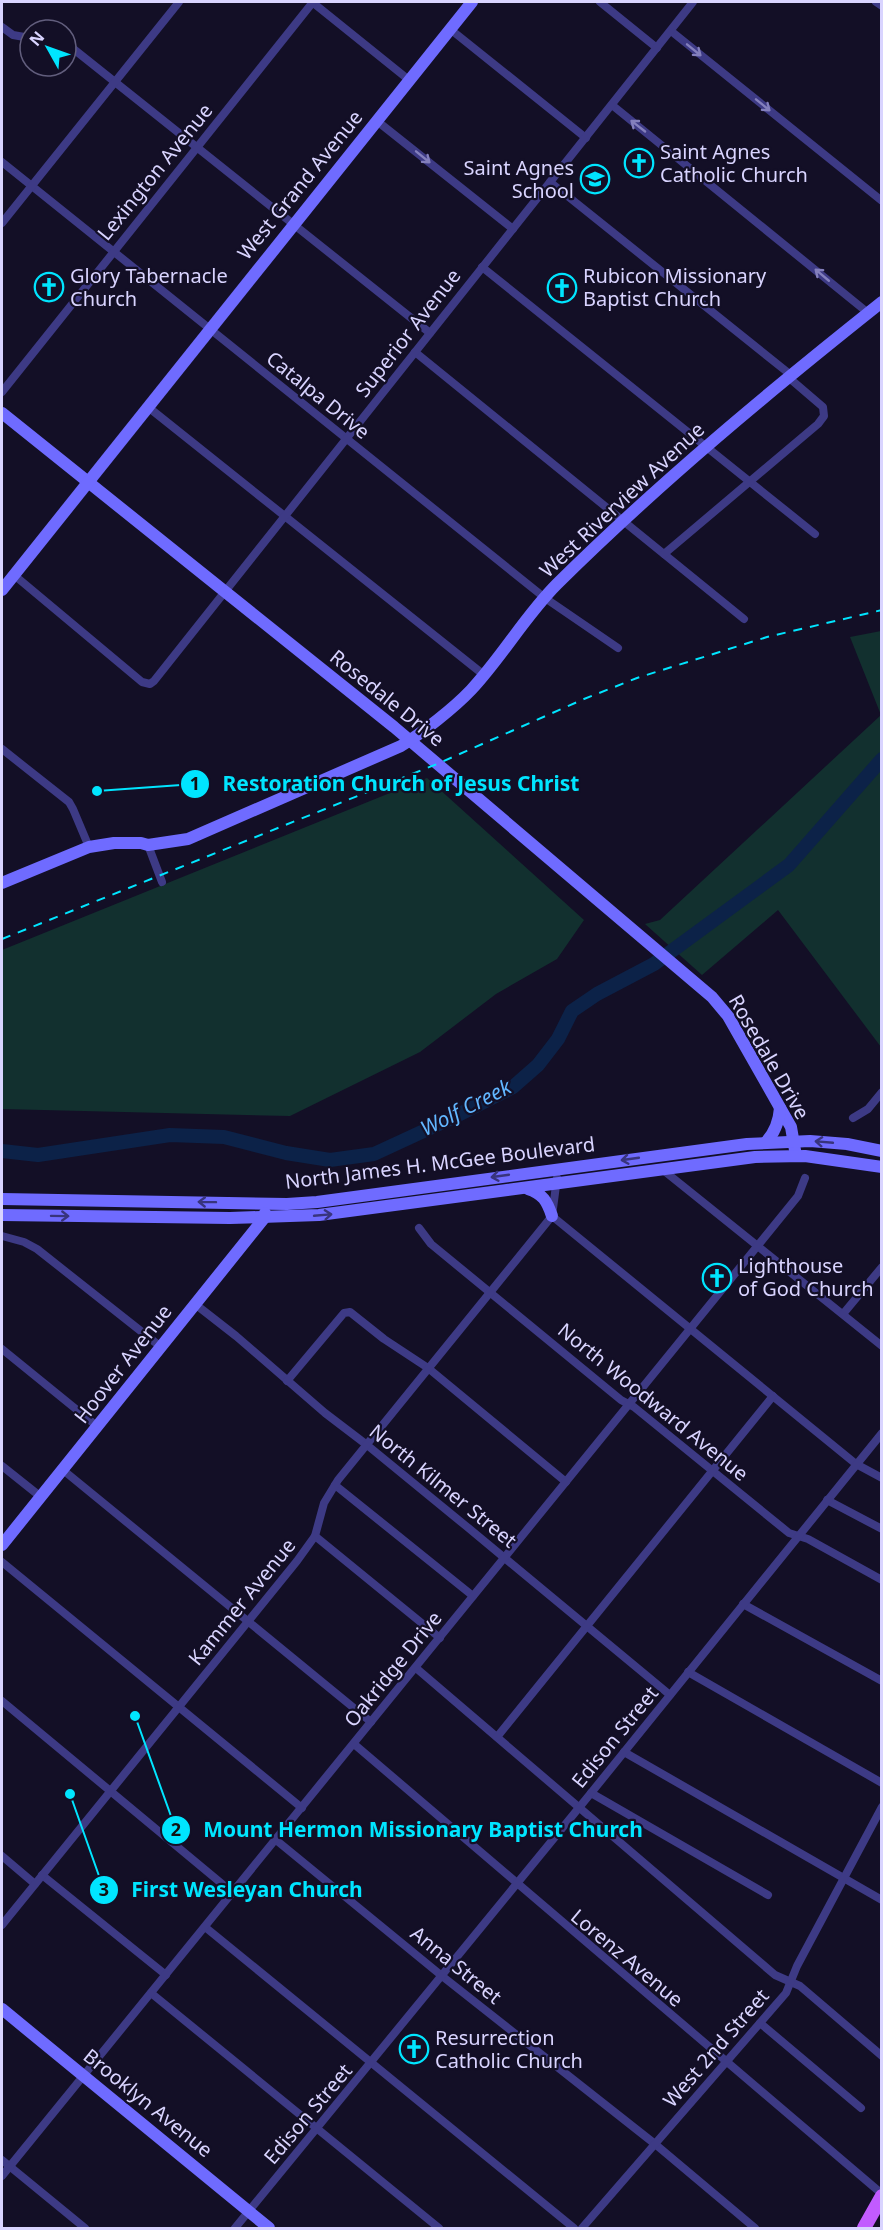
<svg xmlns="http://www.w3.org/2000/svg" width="883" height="2230" viewBox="0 0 883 2230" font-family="'Noto Sans',sans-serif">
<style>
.green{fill:#12302f}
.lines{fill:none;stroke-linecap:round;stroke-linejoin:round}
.river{stroke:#0c2248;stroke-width:14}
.street{stroke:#3d3a85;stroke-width:8}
.secondary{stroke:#6f6bff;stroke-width:12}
.primary{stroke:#c25bff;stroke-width:14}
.rail{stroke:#00e5ff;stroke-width:2;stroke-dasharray:9 8;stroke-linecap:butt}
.oneway{stroke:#837fbc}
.oneway2{stroke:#38347d}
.labels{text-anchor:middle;stroke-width:4.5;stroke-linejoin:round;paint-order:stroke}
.poi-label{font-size:20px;fill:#d9d4ff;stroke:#130f26;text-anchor:start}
.street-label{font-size:20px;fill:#d9d4ff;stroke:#130f26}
.water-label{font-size:21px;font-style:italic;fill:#62b6ff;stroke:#130f26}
.leader{fill:none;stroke:#00e5ff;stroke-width:2}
.callout-dot{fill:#00e5ff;stroke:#130f26;stroke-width:2}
.mark-label{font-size:18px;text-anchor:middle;font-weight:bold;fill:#111}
.callout-label{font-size:21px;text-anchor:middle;font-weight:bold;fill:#00e5ff;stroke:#130f26;stroke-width:4.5;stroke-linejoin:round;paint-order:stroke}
</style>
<rect width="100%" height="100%" fill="#130f26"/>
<g class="green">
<polygon points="881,631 882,631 881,1047 778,910 702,975 645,924 660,920 881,715 850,637"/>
<polygon points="427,778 584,920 557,959 496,994 420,1052 290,1116 2,1109 2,950"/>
</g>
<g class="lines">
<polyline class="river" points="2,1151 38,1155 170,1135 224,1137 286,1153 330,1160 374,1154 454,1117 513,1087 538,1065 558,1039 572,1011 597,994 654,964 789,865 882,759"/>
<g class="street">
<polyline points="312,2 409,80"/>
<polyline points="600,2 657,48"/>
<polyline points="876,2 882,6"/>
<polyline points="2,27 13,35 30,38"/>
<polyline points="450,29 586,138"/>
<polyline points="671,31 882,201"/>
<polyline points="66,43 430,333"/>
<polyline points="612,105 867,312"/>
<polyline points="377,121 513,229"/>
<polyline points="2,162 545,598 618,648"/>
<polyline points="550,182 791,375"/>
<polyline points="2,223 179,2"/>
<polyline points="482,267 815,534"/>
<polyline points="415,352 744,619"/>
<polyline points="2,392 313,2"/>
<polyline points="148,407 484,675"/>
<polyline points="664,554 818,424 824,416 823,407 788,377"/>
<polyline points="14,575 142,682 150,684 154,681 693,2"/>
<polyline points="2,749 69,802 73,809 89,847"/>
<polyline points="148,845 162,882"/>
<polyline points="853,1118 868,1109 882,1092"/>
<polyline points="663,1170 882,1346"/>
<polyline points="552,1216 856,1464 882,1478"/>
<polyline points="419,1228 431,1244 621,1400 634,1407 789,1533 808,1539 882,1580"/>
<polyline points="2,1236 24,1242 37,1249 161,1347"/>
<polyline points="195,1304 236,1336 325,1413 367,1445 466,1526 670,1695"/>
<polyline points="843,1314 882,1267"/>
<polyline points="2,1349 98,1427"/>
<polyline points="287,1381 344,1313 350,1312 384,1339 428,1368 566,1482"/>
<polyline points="2,1466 41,1497"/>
<polyline points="63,1470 371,1722"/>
<polyline points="335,1485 473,1596"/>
<polyline points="827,1500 882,1529"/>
<polyline points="315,1536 440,1638"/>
<polyline points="2,1562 302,1808"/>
<polyline points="743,1604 882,1681"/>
<polyline points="416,1668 775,1975 800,1986 882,2056"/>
<polyline points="688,1672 882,1783"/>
<polyline points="2,1701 233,1893"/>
<polyline points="497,1737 773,1396"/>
<polyline points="354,1744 882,2194"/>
<polyline points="624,1752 882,1900"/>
<polyline points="591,1793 768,1895"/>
<polyline points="276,1840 442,1976 655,2144 755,2228"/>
<polyline points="2,1856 35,1884"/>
<polyline points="42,1875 166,1975"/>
<polyline points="2,1925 297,1561 315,1536 324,1503 338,1480 552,1216 557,1178"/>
<polyline points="205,1927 574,2228"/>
<polyline points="151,1993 439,2228"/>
<polyline points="760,2023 861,2108"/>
<polyline points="2,2160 85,2228"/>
<polyline points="2,2176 798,1196 805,1178"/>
<polyline points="235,2228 591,1793 882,1433"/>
<polyline points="582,2228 786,1993 797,1966 882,1807"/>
</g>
<g class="secondary">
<polyline points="2,413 394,727 712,997 728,1016 791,1127 796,1156"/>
<polyline points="2,590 472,2"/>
<path d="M2 883 89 847 114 843H141L148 845 188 839 401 746C422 733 454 708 471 690 502 657 525 616 557 584 659 483 770 391 882 302"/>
<path d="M765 1143C775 1133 779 1122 780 1108"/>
<path d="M528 1189C543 1194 547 1201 552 1216"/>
<polyline points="2,1199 287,1204 317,1202 747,1144 810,1141 847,1144 882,1151"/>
<polyline points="2,1215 230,1218 319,1215 755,1157 805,1156 882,1167"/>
<polyline points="2,1545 265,1217 265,1213"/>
<polyline points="2,2009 269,2228"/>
</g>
<polyline class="primary" points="864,2228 882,2196"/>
<polyline class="rail" points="2,939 437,764 584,699 637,678 767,637 882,610"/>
</g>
<defs><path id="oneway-shaft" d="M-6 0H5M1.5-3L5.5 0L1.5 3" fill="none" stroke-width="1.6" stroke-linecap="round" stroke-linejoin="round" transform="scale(1.5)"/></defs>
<g class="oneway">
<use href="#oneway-shaft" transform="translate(694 50) rotate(39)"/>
<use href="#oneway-shaft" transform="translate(763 105) rotate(39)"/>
<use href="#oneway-shaft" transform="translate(638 126) rotate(-142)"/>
<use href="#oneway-shaft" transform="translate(423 157) rotate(39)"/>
<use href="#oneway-shaft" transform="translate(822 275) rotate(-140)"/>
</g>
<g class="oneway2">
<use href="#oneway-shaft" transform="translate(824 1142) rotate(-175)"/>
<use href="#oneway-shaft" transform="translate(630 1159) rotate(172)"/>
<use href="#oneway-shaft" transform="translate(500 1176) rotate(172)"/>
<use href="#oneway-shaft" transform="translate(207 1202) rotate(-179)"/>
<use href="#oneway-shaft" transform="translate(323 1215) rotate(-5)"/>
<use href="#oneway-shaft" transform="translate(60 1216) rotate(1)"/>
</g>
<defs>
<g id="church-ring" transform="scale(1.5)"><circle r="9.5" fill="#130f26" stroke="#00e5ff" stroke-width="1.5"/><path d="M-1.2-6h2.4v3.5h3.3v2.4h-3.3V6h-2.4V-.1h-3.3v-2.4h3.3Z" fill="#00e5ff"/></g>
<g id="school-ring" transform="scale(1.5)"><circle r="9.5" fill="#130f26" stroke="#00e5ff" stroke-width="1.5"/><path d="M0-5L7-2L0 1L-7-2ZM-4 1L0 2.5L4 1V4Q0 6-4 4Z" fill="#00e5ff"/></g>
</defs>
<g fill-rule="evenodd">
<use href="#church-ring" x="639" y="163"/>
<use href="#school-ring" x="595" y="179"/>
<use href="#church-ring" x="49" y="287"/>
<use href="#church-ring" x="562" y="288"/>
<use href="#church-ring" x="717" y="1278"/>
<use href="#church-ring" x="414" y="2049"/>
</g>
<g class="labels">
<g class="poi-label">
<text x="660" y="159">Saint Agnes<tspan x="660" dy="23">Catholic Church</tspan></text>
<text x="574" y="175" text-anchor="end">Saint Agnes<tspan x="574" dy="23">School</tspan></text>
<text x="70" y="283">Glory Tabernacle<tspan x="70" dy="23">Church</tspan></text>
<text x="583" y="283">Rubicon Missionary<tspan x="583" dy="23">Baptist Church</tspan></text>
<text x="738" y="1273">Lighthouse<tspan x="738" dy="23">of God Church</tspan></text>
<text x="435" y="2045">Resurrection<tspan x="435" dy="23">Catholic Church</tspan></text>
</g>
<g class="street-label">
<text transform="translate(155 172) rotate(-51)" y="7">Lexington Avenue</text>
<text transform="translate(300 185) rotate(-51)" y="7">West Grand Avenue</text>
<text transform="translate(408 333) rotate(-52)" y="7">Superior Avenue</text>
<text transform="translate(318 395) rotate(39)" y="7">Catalpa Drive</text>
<text transform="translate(622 500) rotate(-43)" y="7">West Riverview Avenue</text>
<text transform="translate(387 698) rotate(39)" y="7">Rosedale Drive</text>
<text transform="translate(769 1057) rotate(60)" y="7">Rosedale Drive</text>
<text transform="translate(440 1163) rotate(-7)" y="7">North James H. McGee Boulevard</text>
<text transform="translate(123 1364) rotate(-52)" y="7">Hoover Avenue</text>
<text transform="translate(653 1402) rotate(39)" y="7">North Woodward Avenue</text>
<text transform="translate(443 1486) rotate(39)" y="7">North Kilmer Street</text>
<text transform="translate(242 1602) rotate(-51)" y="7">Kammer Avenue</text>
<text transform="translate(393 1669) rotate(-51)" y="7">Oakridge Drive</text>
<text transform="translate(615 1737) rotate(-51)" y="7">Edison Street</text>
<text transform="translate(627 1958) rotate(40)" y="7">Lorenz Avenue</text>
<text transform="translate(456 1965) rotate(39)" y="7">Anna Street</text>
<text transform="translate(716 2048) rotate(-49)" y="7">West 2nd Street</text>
<text transform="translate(148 2103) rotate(39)" y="7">Brooklyn Avenue</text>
<text transform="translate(308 2114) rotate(-50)" y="7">Edison Street</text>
</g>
<g class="water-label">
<text transform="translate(466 1108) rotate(-27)" y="7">Wolf Creek</text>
</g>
</g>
<path class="leader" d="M97 791L195 784M135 1716L176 1830M70 1794L104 1890"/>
<g class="callout-dot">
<circle cx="97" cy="791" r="6"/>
<circle cx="135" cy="1716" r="6"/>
<circle cx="70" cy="1794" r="6"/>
<circle cx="195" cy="784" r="15"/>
<circle cx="176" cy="1830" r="15"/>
<circle cx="104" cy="1890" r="15"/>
</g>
<g class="mark-label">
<text x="195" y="790">1</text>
<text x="176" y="1836">2</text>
<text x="104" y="1896">3</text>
</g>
<g class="callout-label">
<text x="401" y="791">Restoration Church of Jesus Christ</text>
<text x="423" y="1837">Mount Hermon Missionary Baptist Church</text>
<text x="247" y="1897">First Wesleyan Church</text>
</g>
<rect width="883" height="2230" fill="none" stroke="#d9d4ff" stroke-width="6"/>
<g transform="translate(48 48) rotate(310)"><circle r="28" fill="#130f26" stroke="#625e7d" stroke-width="1.5"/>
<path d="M0-4.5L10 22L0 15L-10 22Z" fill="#00e5ff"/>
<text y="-9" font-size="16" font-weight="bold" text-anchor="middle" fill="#d9d4ff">N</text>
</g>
</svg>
